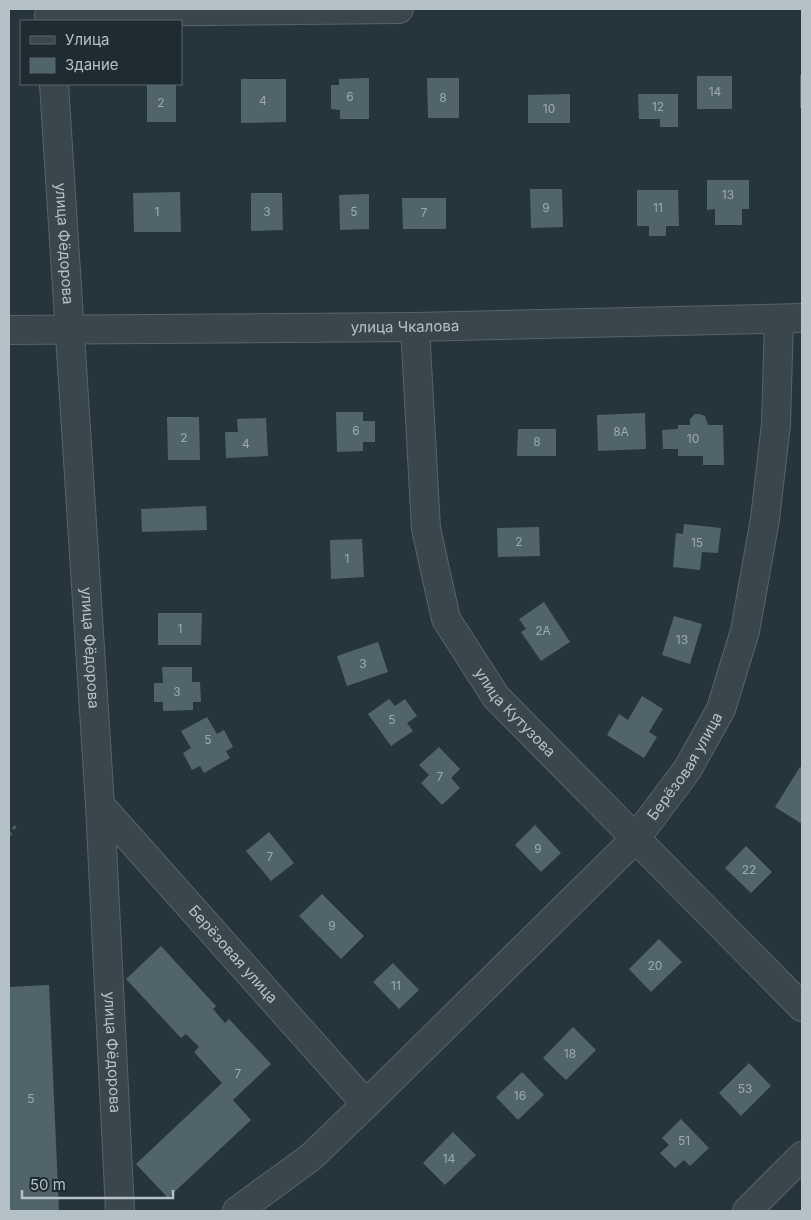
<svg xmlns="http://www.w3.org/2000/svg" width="811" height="1220" viewBox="0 0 811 1220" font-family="Inter,sans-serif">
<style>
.building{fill:#52646b}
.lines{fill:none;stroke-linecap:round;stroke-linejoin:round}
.minor-casing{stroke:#576469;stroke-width:30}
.path{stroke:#4c5f5b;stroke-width:3;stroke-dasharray:4 4;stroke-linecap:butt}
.minor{stroke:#39464b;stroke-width:28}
.labels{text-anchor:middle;stroke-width:4;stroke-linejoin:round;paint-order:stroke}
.number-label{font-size:12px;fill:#9caab0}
.street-label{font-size:15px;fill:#b4c1c7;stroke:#1e2b30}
</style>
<rect width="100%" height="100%" fill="#25353b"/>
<g class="building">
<rect x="800" y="75" width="2" height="33"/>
<rect x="697" y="76" width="35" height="33"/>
<polygon points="369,78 369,119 340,119 340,110 331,109 331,85 339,85 339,79"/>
<polygon points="427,78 459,78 459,118 428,118"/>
<polygon points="241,79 286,79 286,122 241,123"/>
<rect x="147" y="84" width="29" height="38"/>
<polygon points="570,94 570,123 528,123 528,95"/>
<polygon points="638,94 678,94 678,127 660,127 660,119 639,119"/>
<polygon points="707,180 749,180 749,209 742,209 742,225 715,225 715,209 707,210"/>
<polygon points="530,189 562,189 563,227 531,228"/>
<polygon points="637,190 678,190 679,226 666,226 666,236 649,236 649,226 637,226"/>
<polygon points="180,192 181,232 134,232 133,193"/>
<polygon points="251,193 282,193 283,230 251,231"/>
<polygon points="369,194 369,229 340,230 339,195"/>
<polygon points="402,198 446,198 446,229 403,229"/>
<polygon points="336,412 363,412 363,421 375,421 375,442 363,442 363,451 337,452"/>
<polygon points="645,413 646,449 598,451 597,415"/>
<polygon points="695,414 699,414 705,416 708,425 723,425 724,465 703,465 703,456 678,456 678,449 663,449 662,430 678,429 678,425 690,425 690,419"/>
<polygon points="167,417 199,417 200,460 168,460"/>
<polygon points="266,418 268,456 226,458 225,432 238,432 237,419"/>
<polygon points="518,429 556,429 556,456 517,456"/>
<polygon points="206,506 207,530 142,532 141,509"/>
<polygon points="684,524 721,528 718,553 702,552 700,570 673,567 676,533 683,534"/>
<polygon points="539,527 540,556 498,557 497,528"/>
<polygon points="362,539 364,577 331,579 330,540"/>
<polygon points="544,602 570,642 541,661 521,632 526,629 519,619"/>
<polygon points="158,613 202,613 201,645 158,645"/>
<polygon points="674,616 702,624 690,664 662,655"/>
<polygon points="378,642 388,672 347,686 337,656"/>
<polygon points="162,667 192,667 192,682 200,682 201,702 193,702 193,710 163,711 163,702 154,702 154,683 163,683"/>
<polygon points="642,696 663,709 649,732 657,737 644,758 607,735 619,714 628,720"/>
<polygon points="389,699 395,706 405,699 417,716 407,723 413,731 391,746 368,714"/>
<polygon points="207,717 217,734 224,730 233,747 226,751 230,758 204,773 200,766 192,770 183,753 191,748 181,731"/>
<polygon points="439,747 460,769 451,778 460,788 442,805 421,783 429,775 419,765"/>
<polygon points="800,767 802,768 802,824 775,807"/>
<polygon points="535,825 561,853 541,872 515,845"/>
<polygon points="269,832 294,863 271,881 246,851"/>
<polygon points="746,846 772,872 751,893 725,868"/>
<polygon points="322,894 364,936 341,959 299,916"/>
<polygon points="659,939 682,962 651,992 629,969"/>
<polygon points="161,946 216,1006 213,1009 225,1023 229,1019 271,1064 233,1100 251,1120 168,1198 136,1164 222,1083 194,1052 199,1047 186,1034 181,1038 126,979"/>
<polygon points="393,963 419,990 399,1009 373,982"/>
<polygon points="49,985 59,1211 9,1211 9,987"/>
<polygon points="573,1027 596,1050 566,1080 543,1058"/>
<polygon points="749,1063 771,1086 741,1116 719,1093"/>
<polygon points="522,1072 544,1095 518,1120 496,1097"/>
<polygon points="681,1119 709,1148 690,1166 684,1160 675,1168 660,1153 669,1145 662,1138"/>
<polygon points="453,1132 476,1155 445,1185 423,1163"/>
</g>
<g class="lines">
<g class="minor-casing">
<g id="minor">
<polyline points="50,21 49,16 118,12 399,9"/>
<path id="s1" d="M54 84 100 805 120 1211"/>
<path id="s2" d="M415 327 426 529 446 619 496 697 802 1007"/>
<path id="s3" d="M9 330 415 327 802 318"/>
<path id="s4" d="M100 805 366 1104"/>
<path id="s5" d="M237 1211 311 1157 366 1104 636 838 687 770 721 709 745 631 765 519 776 424 779 319"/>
<polyline points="747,1211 802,1156"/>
</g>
</g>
<polyline class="path" points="9,836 16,825"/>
<use href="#minor" class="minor"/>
</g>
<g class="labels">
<g class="number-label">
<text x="715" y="96">14</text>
<text x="350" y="101">6</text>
<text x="443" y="102">8</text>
<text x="263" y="105">4</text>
<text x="161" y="107">2</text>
<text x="658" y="111">12</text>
<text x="549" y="113">10</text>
<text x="728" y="199">13</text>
<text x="546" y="212">9</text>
<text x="658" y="212">11</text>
<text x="157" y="216">1</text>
<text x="267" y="216">3</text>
<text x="354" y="216">5</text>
<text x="424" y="217">7</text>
<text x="356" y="435">6</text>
<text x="621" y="436">8А</text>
<text x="184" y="442">2</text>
<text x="693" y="443">10</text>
<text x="537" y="446">8</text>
<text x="246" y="448">4</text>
<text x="519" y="546">2</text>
<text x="697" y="547">15</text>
<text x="347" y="563">1</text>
<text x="180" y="633">1</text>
<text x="543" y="635">2А</text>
<text x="682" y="644">13</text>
<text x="363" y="668">3</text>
<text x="177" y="696">3</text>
<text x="392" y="724">5</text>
<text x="208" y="744">5</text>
<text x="440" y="781">7</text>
<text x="538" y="853">9</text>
<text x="270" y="861">7</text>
<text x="749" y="874">22</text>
<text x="332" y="930">9</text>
<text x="655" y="970">20</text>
<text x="396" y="990">11</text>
<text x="570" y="1058">18</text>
<text x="238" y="1078">7</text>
<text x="745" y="1093">53</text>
<text x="520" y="1100">16</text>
<text x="31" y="1103">5</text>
<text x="684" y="1145">51</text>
<text x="449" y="1163">14</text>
</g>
<g class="street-label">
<text dy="5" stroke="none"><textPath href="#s1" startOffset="160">улица Фёдорова</textPath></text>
<text dy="5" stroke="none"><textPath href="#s3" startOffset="396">улица Чкалова</textPath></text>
<text dy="5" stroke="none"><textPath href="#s1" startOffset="565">улица Фёдорова</textPath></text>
<text dy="5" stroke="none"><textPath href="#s2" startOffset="411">улица Кутузова</textPath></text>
<text dy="5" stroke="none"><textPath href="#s5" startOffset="634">Берёзовая улица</textPath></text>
<text dy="5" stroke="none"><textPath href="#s4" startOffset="200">Берёзовая улица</textPath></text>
<text dy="5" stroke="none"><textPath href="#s1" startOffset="970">улица Фёдорова</textPath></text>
</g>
</g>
<rect width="811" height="1220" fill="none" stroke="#b4c1c7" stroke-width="20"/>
<rect x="20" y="20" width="162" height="65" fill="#1e2b30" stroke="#5a676c"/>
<rect x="30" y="36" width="25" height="8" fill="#39464b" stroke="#5a676c"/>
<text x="65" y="45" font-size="15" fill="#b4c1c7">Улица</text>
<rect x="30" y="58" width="25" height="15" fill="#52646b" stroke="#5a676c"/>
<text x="65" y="70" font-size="15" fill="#b4c1c7">Здание</text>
<path d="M22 1190v8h151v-8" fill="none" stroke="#b4c1c7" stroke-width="2.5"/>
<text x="30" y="1190" font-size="15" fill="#b4c1c7" stroke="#1e2b30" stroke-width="4" paint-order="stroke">50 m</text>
</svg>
